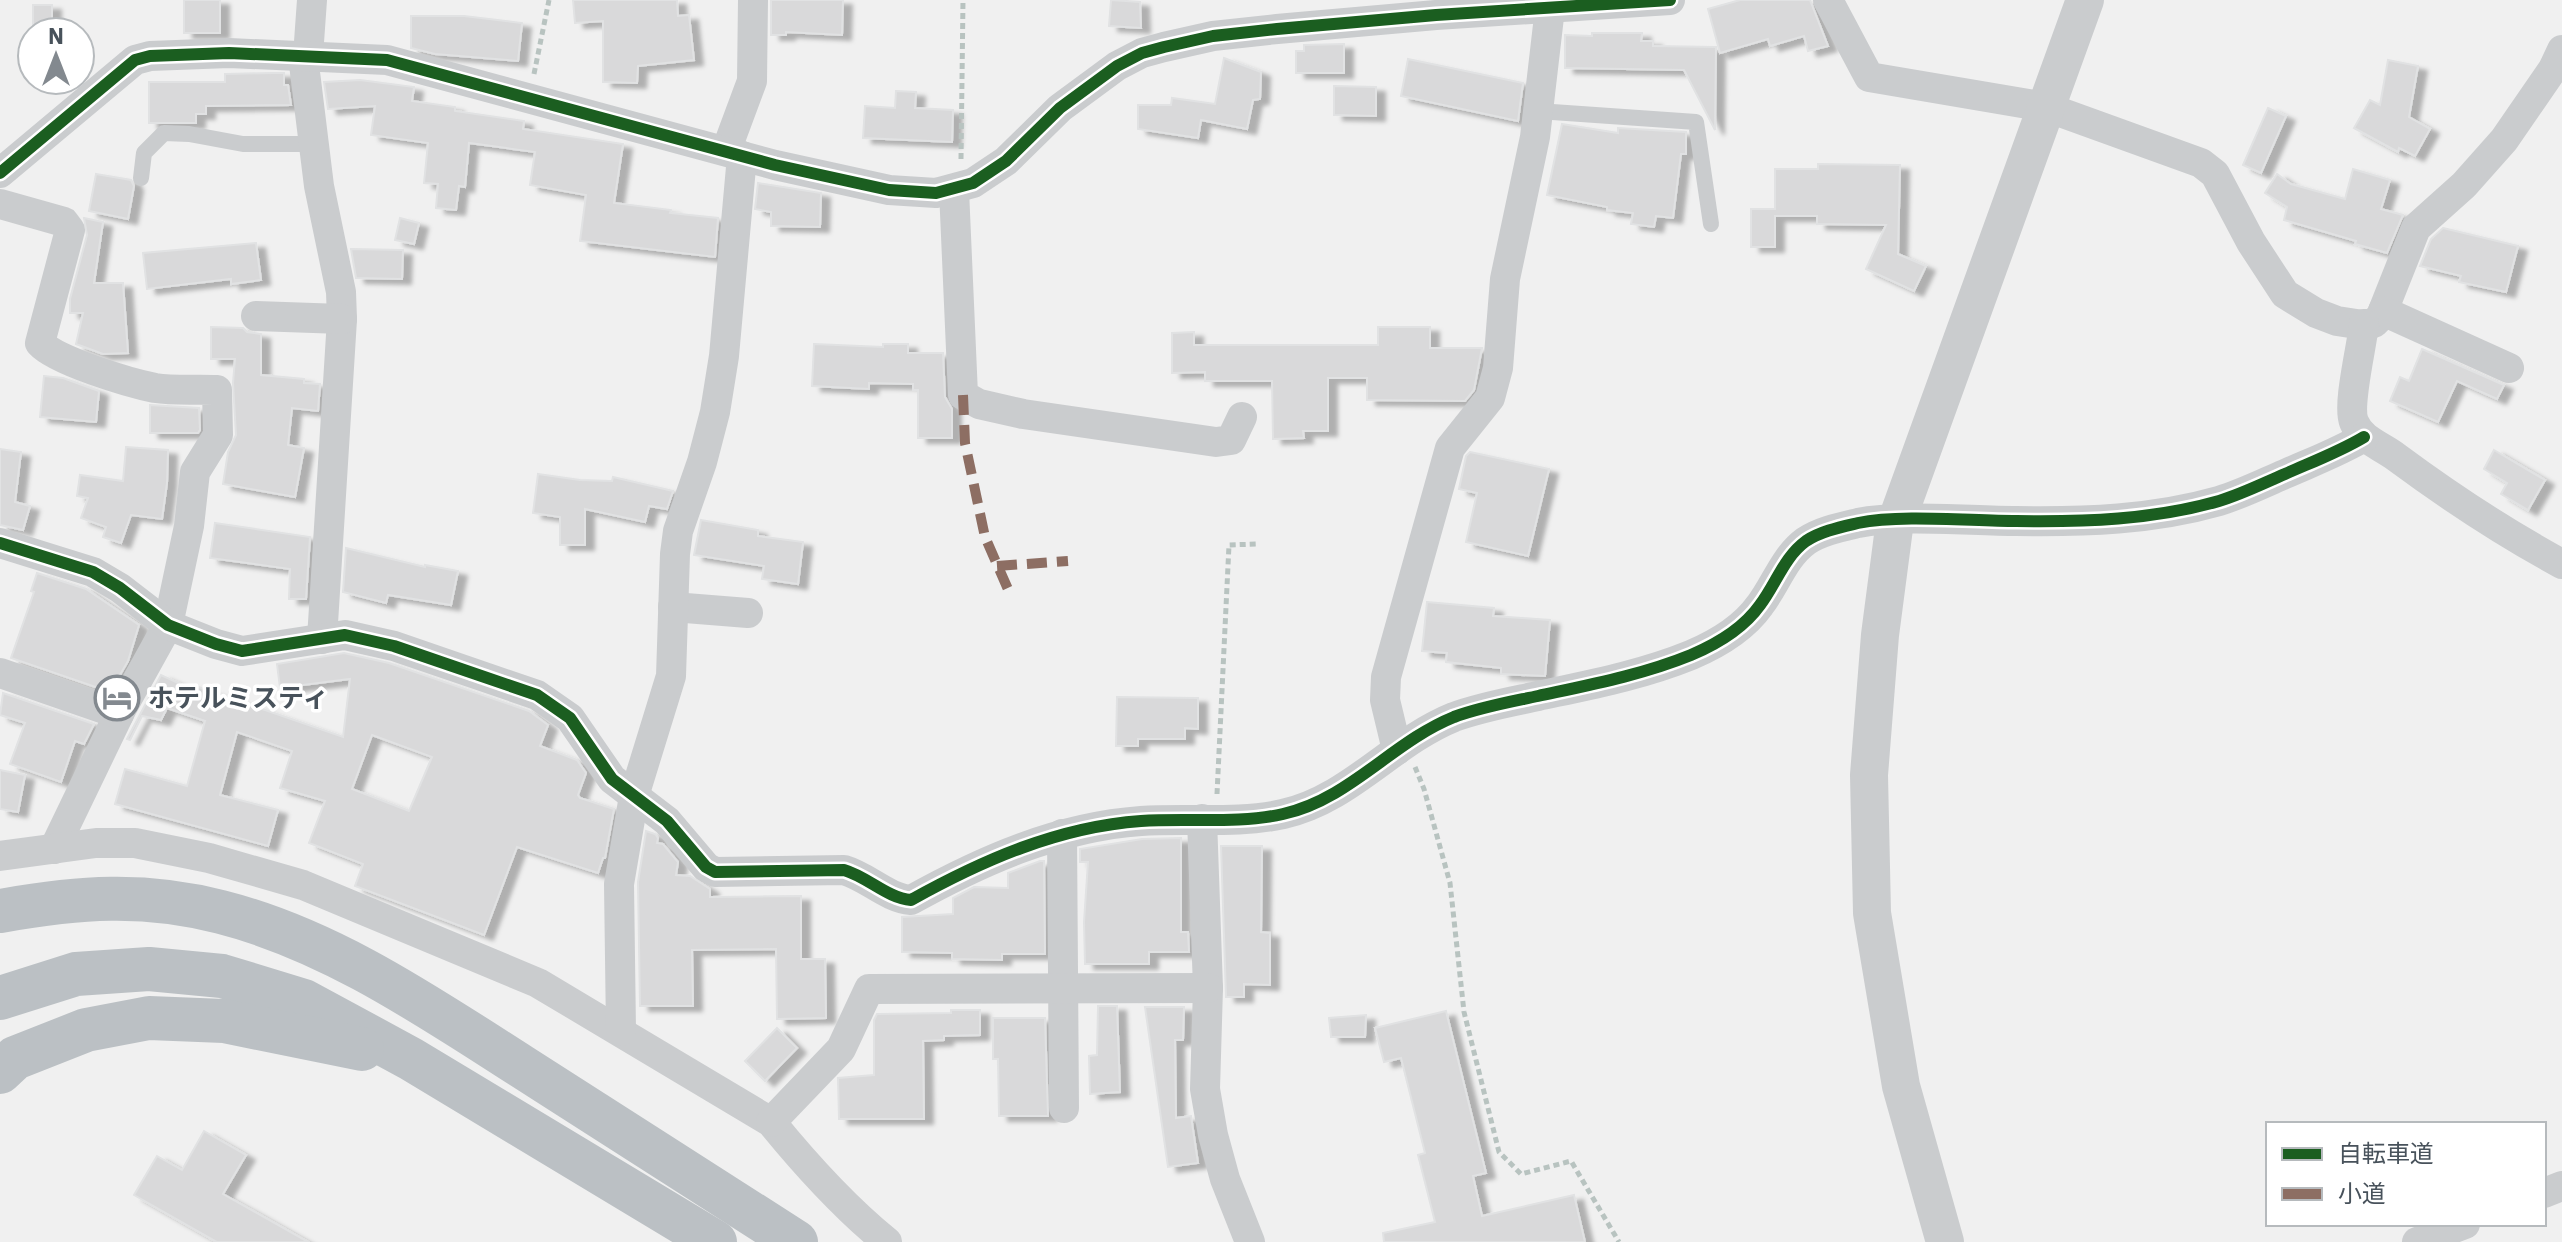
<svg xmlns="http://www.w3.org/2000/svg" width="2562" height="1242" viewBox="0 0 2562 1242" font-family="'IBM Plex Sans','Noto Sans JP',sans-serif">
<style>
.building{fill:#d9d9da;stroke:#e1e2e3;stroke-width:2;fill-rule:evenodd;filter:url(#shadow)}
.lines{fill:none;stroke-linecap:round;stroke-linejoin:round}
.path{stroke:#b8c3c0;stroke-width:5;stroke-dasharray:6 4;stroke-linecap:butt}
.service{stroke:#caccce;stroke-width:16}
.minor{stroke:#caccce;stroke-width:30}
.tertiary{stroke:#caccce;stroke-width:38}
.motorway{stroke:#bbc0c4;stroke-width:44}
.quiet{stroke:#8d6e63;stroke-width:10;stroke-dasharray:20 10;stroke-linecap:butt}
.cycleway-casing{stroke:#fff;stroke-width:17}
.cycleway{stroke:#1b5e20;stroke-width:12}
.labels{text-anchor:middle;stroke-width:7;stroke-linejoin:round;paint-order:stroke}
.poi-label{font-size:26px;font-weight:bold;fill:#48525b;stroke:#fff;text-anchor:start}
</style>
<defs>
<filter id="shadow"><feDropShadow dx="9" dy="5" stdDeviation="2" flood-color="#0004"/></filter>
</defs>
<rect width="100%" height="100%" fill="#f0f0f0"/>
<g class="building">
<rect x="184" y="0" width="36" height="33"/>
<polygon points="573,0 677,0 678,16 689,15 694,60 638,66 637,83 603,82 603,21 575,23"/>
<polygon points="771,0 843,0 842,35 786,32 786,35 771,35"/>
<polygon points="1111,0 1140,2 1141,28 1109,26"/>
<polygon points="1740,0 1810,0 1828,46 1808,51 1804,36 1770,46 1768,39 1720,53 1708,9"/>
<rect x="33" y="5" width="19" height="27"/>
<polygon points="411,16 464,16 522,23 518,61 435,54 411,48"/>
<polygon points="1592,33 1642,33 1641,41 1653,41 1653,46 1716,47 1715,130 1684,70 1565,68 1565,35 1592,36"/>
<polygon points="1344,44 1344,73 1296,73 1296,51 1304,51 1304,45"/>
<polygon points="1224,58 1261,72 1260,99 1253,100 1247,129 1201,120 1198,138 1138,129 1138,105 1171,105 1172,98 1215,104"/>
<polygon points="1408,59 1523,83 1518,121 1401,96"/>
<polygon points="2388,60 2418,66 2409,117 2430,129 2415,156 2399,148 2398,152 2354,128 2370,100 2380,105"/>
<polygon points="273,73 284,73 284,85 288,85 291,105 206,106 206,114 196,114 196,123 149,123 149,82 225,82 225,74"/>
<polygon points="360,80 414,87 412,101 455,107 455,111 524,121 523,129 623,144 614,203 671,210 670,213 718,218 715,257 580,241 586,195 530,185 535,152 469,143 465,187 459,186 456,210 436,208 438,184 424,183 428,143 371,135 375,106 328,109 324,82"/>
<polygon points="1334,86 1376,87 1376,116 1334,115"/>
<polygon points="896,91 916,92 915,108 953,110 952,142 863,138 865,106 895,108"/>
<polygon points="2268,108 2286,116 2261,173 2243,165"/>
<polygon points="1562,124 1618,133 1618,128 1686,132 1686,154 1681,154 1673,218 1656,216 1654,227 1631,224 1633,213 1607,210 1607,207 1547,195"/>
<polygon points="1818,164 1900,165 1898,254 1926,266 1914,291 1866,269 1886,225 1817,224 1817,216 1775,216 1775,247 1751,247 1751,209 1775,209 1775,169 1818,169"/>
<polygon points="2353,169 2390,180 2381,209 2403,215 2387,253 2355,244 2356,241 2284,220 2287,207 2265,193 2277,174 2291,184 2345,199"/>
<polygon points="96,174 131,180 134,186 128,219 89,211"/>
<polygon points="758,183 821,193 820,227 771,226 771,212 755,209"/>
<polygon points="84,218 103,222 94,283 123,283 128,353 103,354 76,344 83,313 70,313 70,299 87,235"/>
<polygon points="400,218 419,223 414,244 395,240"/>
<polygon points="2443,228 2518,246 2506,292 2459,282 2461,276 2420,266 2431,239"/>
<polygon points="256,243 261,280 231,284 231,279 147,289 143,253"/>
<polygon points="351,249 403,250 402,279 356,278"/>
<polygon points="211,327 243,328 247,332 261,334 261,375 304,379 304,383 320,384 318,411 292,408 288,445 304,448 295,497 223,484 228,452 236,435 233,383 235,359 211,359"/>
<polygon points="1378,327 1430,327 1430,348 1482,348 1474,390 1465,401 1367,400 1367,378 1328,378 1328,431 1303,431 1304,438 1273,439 1272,381 1205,381 1205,372 1172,373 1172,333 1194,332 1194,345 1378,345"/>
<polygon points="814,344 883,347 883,344 908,344 908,353 943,353 945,397 952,409 952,438 918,438 918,390 913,390 913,384 869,383 869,389 812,386"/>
<polygon points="2422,349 2504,385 2497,399 2457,381 2438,422 2390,401 2400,377 2409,381"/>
<polygon points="44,376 63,378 99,391 96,422 40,417"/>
<polygon points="150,405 199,408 200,430 198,433 150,433"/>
<polygon points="126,447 168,450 167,483 162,519 131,515 121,543 103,537 106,527 81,518 88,498 77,496 80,475 123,481"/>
<polygon points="0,449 21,452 15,502 30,506 23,530 0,525"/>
<polygon points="2494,450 2545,480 2528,510 2501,494 2507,483 2484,469"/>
<polygon points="1470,452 1549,469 1528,556 1466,542 1477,493 1459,489 1466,456"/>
<polygon points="538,474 580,480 612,481 613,477 673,491 667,509 649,506 645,522 585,509 585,545 560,545 560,517 533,513"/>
<polygon points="701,520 758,530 758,536 803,542 798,584 762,579 764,566 694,555"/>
<polygon points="215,523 310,537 306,599 289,599 290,569 210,558"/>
<polygon points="346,548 425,567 425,565 458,571 451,605 388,595 386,603 343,592"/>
<polygon points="37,573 86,589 139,625 128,661 110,692 11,658 34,592 31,591"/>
<polygon points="1427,602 1494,608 1493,616 1550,620 1545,676 1501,674 1501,668 1446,662 1447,653 1422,651"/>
<path d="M344 653 389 663 529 711 548 725 540 746 577 760 586 773 578 795 580 798 614 809 605 858H603L598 873 517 847 484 935 355 886 363 864 309 843 325 801 280 788 292 751 237 732 220 795 278 810 268 846 115 804 125 769 187 786 205 721 167 708 161 720 142 716 130 740 127 739 161 675 191 689 193 685 343 737 350 679 280 688 277 664ZM372 735 432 757 409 811 352 789Z"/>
<polygon points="3,693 94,724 84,744 75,741 61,782 10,764 25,723 0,715"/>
<polygon points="1117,697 1198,698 1198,729 1185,728 1185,739 1138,739 1138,746 1116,746"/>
<polygon points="0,770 25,775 18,812 0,809"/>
<polygon points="646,831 655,834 658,838 657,843 663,844 678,862 676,875 690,876 710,889 710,897 801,896 801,959 825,959 826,1018 777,1019 776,949 692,950 693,1006 640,1006 638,882"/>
<polygon points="1181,838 1181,932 1188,932 1189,952 1149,952 1149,964 1085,964 1084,922 1088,862 1080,862 1080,849 1142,839"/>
<polygon points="1221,846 1262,846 1261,932 1270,933 1270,985 1244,984 1244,997 1226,997"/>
<polygon points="1040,861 1044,861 1045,954 1002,954 1002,960 952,959 952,953 902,952 902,917 953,914 953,898 974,887 1008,888 1008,873"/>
<polygon points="1098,1006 1117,1006 1120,1092 1090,1094 1089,1056 1097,1055"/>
<polygon points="1145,1007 1184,1007 1183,1040 1175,1040 1176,1118 1191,1116 1198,1163 1168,1167"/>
<polygon points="951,1010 980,1010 980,1035 944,1036 944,1040 923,1041 924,1119 839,1119 838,1078 874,1075 874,1020 877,1014 951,1013"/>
<polygon points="1446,1011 1486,1173 1473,1176 1482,1216 1574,1195 1585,1242 1384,1242 1383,1233 1435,1222 1418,1155 1425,1153 1401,1058 1384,1062 1375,1028"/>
<polygon points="1366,1015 1365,1037 1331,1037 1329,1018"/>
<polygon points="993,1018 1045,1018 1048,1116 999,1116 998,1059 993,1059"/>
<polygon points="777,1028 797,1048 765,1081 745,1061"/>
<polygon points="204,1131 246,1155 223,1194 308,1242 217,1242 134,1195 157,1156 182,1170"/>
</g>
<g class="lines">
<g class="path">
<polyline points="534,74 549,0"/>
<polyline points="961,159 963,0"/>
<polyline points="1415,767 1424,789 1450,883 1464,1012 1499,1152 1521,1174 1571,1161 1619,1242"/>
<polyline points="1217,794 1229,545 1257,544"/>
</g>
<g class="service">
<polyline points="1538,111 1696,122 1711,224"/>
<polyline points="141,178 144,153 164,133 189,134 243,144 314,144"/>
</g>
<g class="minor">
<polyline points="1828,0 1869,77 2046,107 2201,163 2215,174 2251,242 2285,294 2316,313 2337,321 2363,325 2374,323 2381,316 2416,228 2464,185 2504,140 2553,69 2562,50"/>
<polyline points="303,56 319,186 341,292 342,319 322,639"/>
<polyline points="308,56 312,0"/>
<polyline points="726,151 752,81 753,0"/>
<polyline points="0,173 135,60 150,56 229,53 387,60 775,165 889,190 936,193 973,183 1006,161 1060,108 1117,66 1142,53 1164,47 1213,36 1277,29 1436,15 1670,0"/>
<polyline points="954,190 963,395 979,404 1023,414 1216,442 1231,440 1242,417"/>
<path d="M0 204 64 222 70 230 40 343C56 361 130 383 155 388 175 391 197 389 217 390L218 435 195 472 189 526 168 625 122 708 54 849"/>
<polyline points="2383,311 2509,368"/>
<polyline points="256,316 342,319"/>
<path d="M2364 324C2362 346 2347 405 2354 422 2361 440 2382 446 2396 457 2450 497 2503 532 2562 564"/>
<path d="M0 543 93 572 120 588 168 625 216 644 242 651 345 635 394 646 537 695 570 718 612 779 667 821 706 867 715 872 844 870C868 877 887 898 911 900 983 860 1058 827 1141 821 1187 818 1239 824 1283 814 1350 799 1392 742 1454 717 1481 707 1510 702 1538 696 1589 685 1642 675 1691 655 1717 644 1743 629 1760 605 1776 584 1784 557 1806 541 1821 531 1841 527 1858 523 1901 514 1970 521 2016 521 2085 522 2152 520 2219 501 2242 494 2264 483 2285 474 2312 462 2339 452 2364 437"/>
<polyline points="673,607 748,613"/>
<polyline points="0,673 119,714"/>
<polyline points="1397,750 1385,700 1386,677 1450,448 1490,398 1498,368 1505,279 1535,137 1550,8"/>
<polyline points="1202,819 1208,988 1205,1089 1213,1135 1225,1179 1250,1242"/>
<polyline points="1062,834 1064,1108"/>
<path d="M0 856 96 843H135L209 858 303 885 538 983 771 1122C806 1165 844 1207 887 1242"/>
<polyline points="621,1031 619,884 634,796 671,676 675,554 678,531 702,462 715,412 724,356 742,156"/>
<polyline points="771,1122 841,1049 869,989 1208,988"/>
<polyline points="2544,1193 2562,1186"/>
<polyline points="2417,1242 2465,1224"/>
</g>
<polyline class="tertiary" points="1945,1242 1901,1086 1872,913 1869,775 1880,635 1894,528 2085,0"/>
<g class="motorway">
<path d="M0 911C78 897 144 892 221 912 331 940 427 1006 521 1066 613 1125 704 1183 796 1242"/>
<polyline points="0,998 76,974 149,969 222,976 304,1001 411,1059 715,1242"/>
<polyline points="0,1072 15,1058 86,1030 149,1018 224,1021 362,1049"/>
</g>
<g class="quiet">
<polyline points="963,395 965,443 985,537 1011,596"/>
<polyline points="997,566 1068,561"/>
</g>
<g class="cycleway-casing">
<g id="cycleway">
<polyline points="0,173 135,60 150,56 229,53 387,60 775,165 889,190 936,193 973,183 1006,161 1060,108 1117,66 1142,53 1164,47 1213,36 1277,29 1436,15 1670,0"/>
<path d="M0 543 93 572 120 588 168 625 216 644 242 651 345 635 394 646 537 695 570 718 612 779 667 821 706 867 715 872 844 870C868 877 887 898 911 900 983 860 1058 827 1141 821 1187 818 1239 824 1283 814 1350 799 1392 742 1454 717 1481 707 1510 702 1538 696 1589 685 1642 675 1691 655 1717 644 1743 629 1760 605 1776 584 1784 557 1806 541 1821 531 1841 527 1858 523 1901 514 1970 521 2016 521 2085 522 2152 520 2219 501 2242 494 2264 483 2285 474 2312 462 2339 452 2364 437"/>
</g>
</g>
<use href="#cycleway" class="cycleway"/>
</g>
<defs>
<g id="hotel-ring" transform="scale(2.3)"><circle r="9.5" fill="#fff" stroke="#83898f" stroke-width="1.5"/><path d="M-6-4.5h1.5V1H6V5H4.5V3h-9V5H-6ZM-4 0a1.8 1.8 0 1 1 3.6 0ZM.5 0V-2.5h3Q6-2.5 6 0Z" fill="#83898f"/></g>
</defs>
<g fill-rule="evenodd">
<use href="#hotel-ring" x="117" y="698"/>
</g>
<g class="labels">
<g class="poi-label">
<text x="148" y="707">ホテルミスティ</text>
</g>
</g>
<rect x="2266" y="1122" width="280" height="104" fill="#ffffff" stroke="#b6babd" stroke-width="2"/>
<rect x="2282" y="1148" width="40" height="12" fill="#1b5e20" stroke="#b6babd" stroke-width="2"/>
<text x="2338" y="1162" font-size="24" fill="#48525b">自転車道</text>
<rect x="2282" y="1188" width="40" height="12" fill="#8d6e63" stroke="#b6babd" stroke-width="2"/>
<text x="2338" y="1202" font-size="24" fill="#48525b">小道</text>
<g transform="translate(56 56)"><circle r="38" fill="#ffffff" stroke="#b6babd" stroke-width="2"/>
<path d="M0-6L14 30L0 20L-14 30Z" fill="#83898f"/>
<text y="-12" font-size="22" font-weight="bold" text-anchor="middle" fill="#48525b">N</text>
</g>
</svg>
